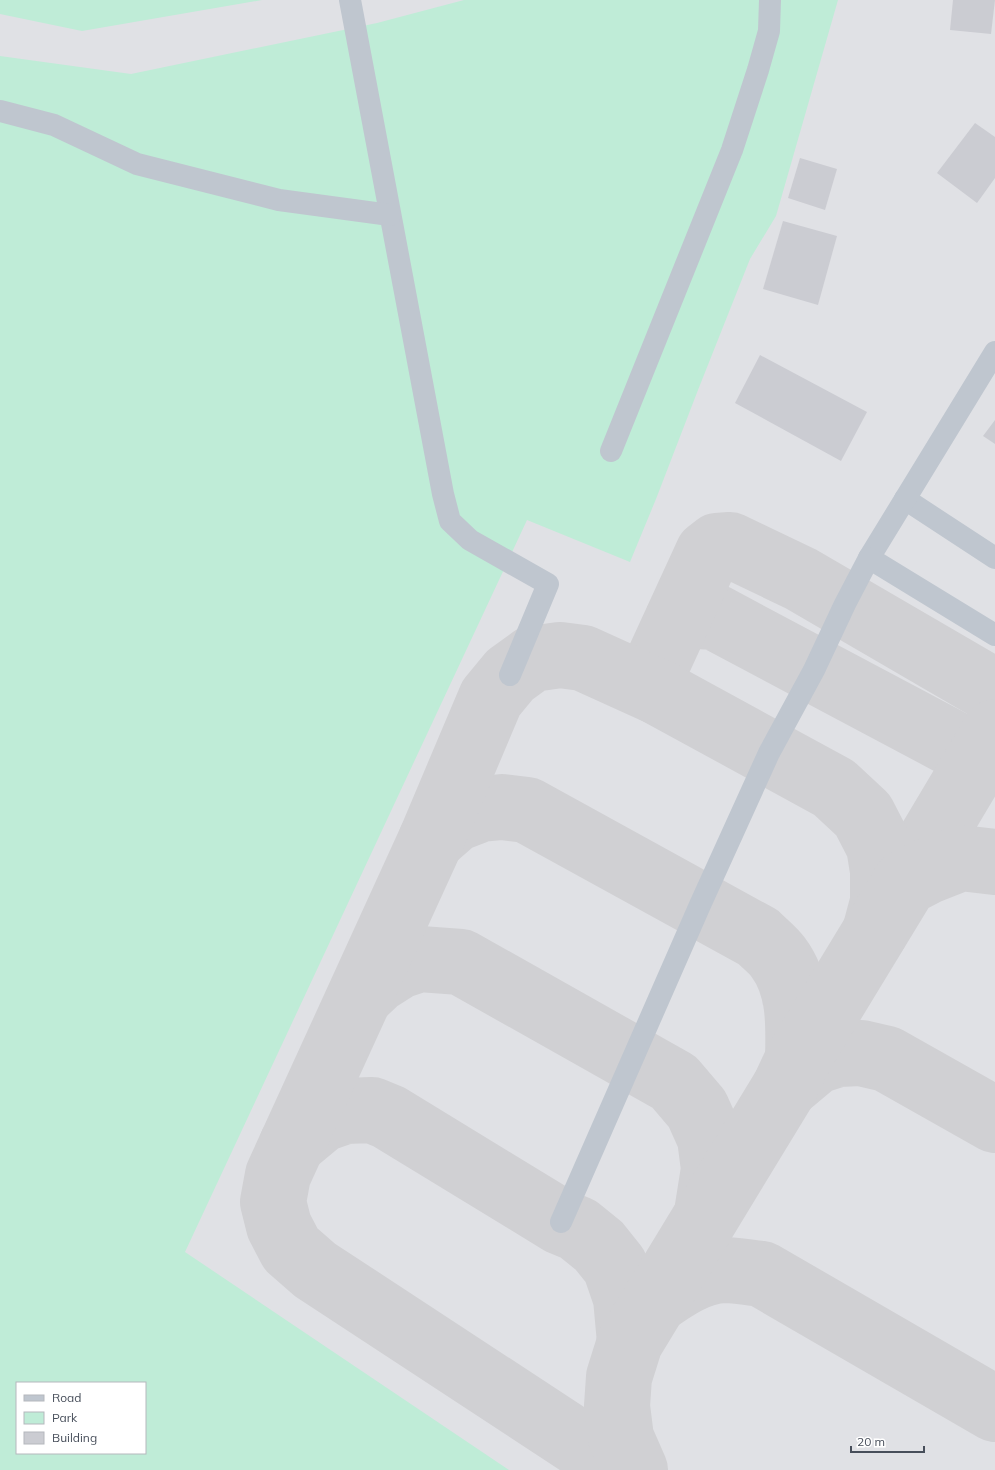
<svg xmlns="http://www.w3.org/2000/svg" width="995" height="1470" viewBox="0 0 995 1470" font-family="Mulish,sans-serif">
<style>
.airport{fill:#e0e1e5;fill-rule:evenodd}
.green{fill:#bfecd7;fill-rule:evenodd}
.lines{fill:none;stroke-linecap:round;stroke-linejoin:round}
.taxiway{stroke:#d0d0d3;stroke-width:66}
.building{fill:#cbccd2}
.minor{stroke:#bfc6cf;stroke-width:22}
</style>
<rect width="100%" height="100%" fill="#f0eeee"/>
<path class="airport" d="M0 0H995V1470H0ZM17 1383H145V1453H17Z"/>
<g class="green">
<polygon points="0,0 262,0 82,31 0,14"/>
<path d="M464 0H838L776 216 750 259 698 390 656 499 630 562 527 520 185 1252 509 1470H0V56L131 74 377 23ZM17 1383H145V1453H17Z"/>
</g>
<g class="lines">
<g class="taxiway">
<polyline points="678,619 698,616 715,617 963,749 969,759 972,770"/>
<polyline points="658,692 654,677 657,664 708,553 717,546 730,545 801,579 990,689 995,695"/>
<path d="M431 840 455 819 481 809 502 807 527 810 758 937C765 944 773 950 778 957 800 986 799 1024 798 1059"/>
<polyline points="905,883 995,732"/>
<polyline points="361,995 377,980 399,966 420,959 461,962 674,1082 697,1109 710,1138 714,1169 707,1213"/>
<polyline points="785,1087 816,1061 838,1054 861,1053 887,1059 995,1120"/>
<polyline points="292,1144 322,1119 345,1111 372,1110 389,1117 561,1222 578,1229 599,1246 615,1266 626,1298 630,1342"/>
<path d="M654 1302C675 1287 698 1271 725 1270 737 1270 750 1273 762 1274L995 1409"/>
<polyline points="620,1470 315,1270 291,1249 279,1226 273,1202 278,1175 431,840 491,698 510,675 532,659 560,655 583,658 658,692 834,788 863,815 879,846 883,871 883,902 875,932"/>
<polyline points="635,1470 621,1438 617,1406 619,1377 630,1342 785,1087 798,1059 905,883 928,871 961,858 995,862"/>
</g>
</g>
<g class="building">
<polygon points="953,0 995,0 991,34 950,30"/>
<polygon points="975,123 995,137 995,178 977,203 937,173"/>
<polygon points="800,158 837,169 825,210 788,198"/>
<polygon points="783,221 837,236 818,305 763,289"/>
<polygon points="760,355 867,412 841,461 735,403"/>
<polygon points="995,420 995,444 983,436"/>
</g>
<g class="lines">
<g class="minor">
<polyline points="350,0 443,494 450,521 470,540 548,584 510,675"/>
<polyline points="0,111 54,125 137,164 279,200 390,215"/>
<polyline points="611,451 732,150 758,70 769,31 770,0"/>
<polyline points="905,499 995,558"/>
<polyline points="869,558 995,352"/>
<polyline points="561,1222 700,905 769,753 814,670 845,604 869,558 995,635"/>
</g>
</g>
<rect x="16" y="1382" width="130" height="72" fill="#ffffff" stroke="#b5b8bd"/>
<rect x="24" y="1395" width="20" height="6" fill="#bfc6cf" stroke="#b5b8bd"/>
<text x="52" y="1402" font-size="12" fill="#474e5a">Road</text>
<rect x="24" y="1412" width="20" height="12" fill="#bfecd7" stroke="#b5b8bd"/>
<text x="52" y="1422" font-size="12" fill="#474e5a">Park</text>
<rect x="24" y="1432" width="20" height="12" fill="#cbccd2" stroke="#b5b8bd"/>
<text x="52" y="1442" font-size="12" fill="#474e5a">Building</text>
<path d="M851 1446v6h73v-6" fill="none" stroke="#474e5a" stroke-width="2"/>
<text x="857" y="1446" font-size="12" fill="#474e5a" stroke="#ffffff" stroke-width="3" paint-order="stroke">20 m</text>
</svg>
